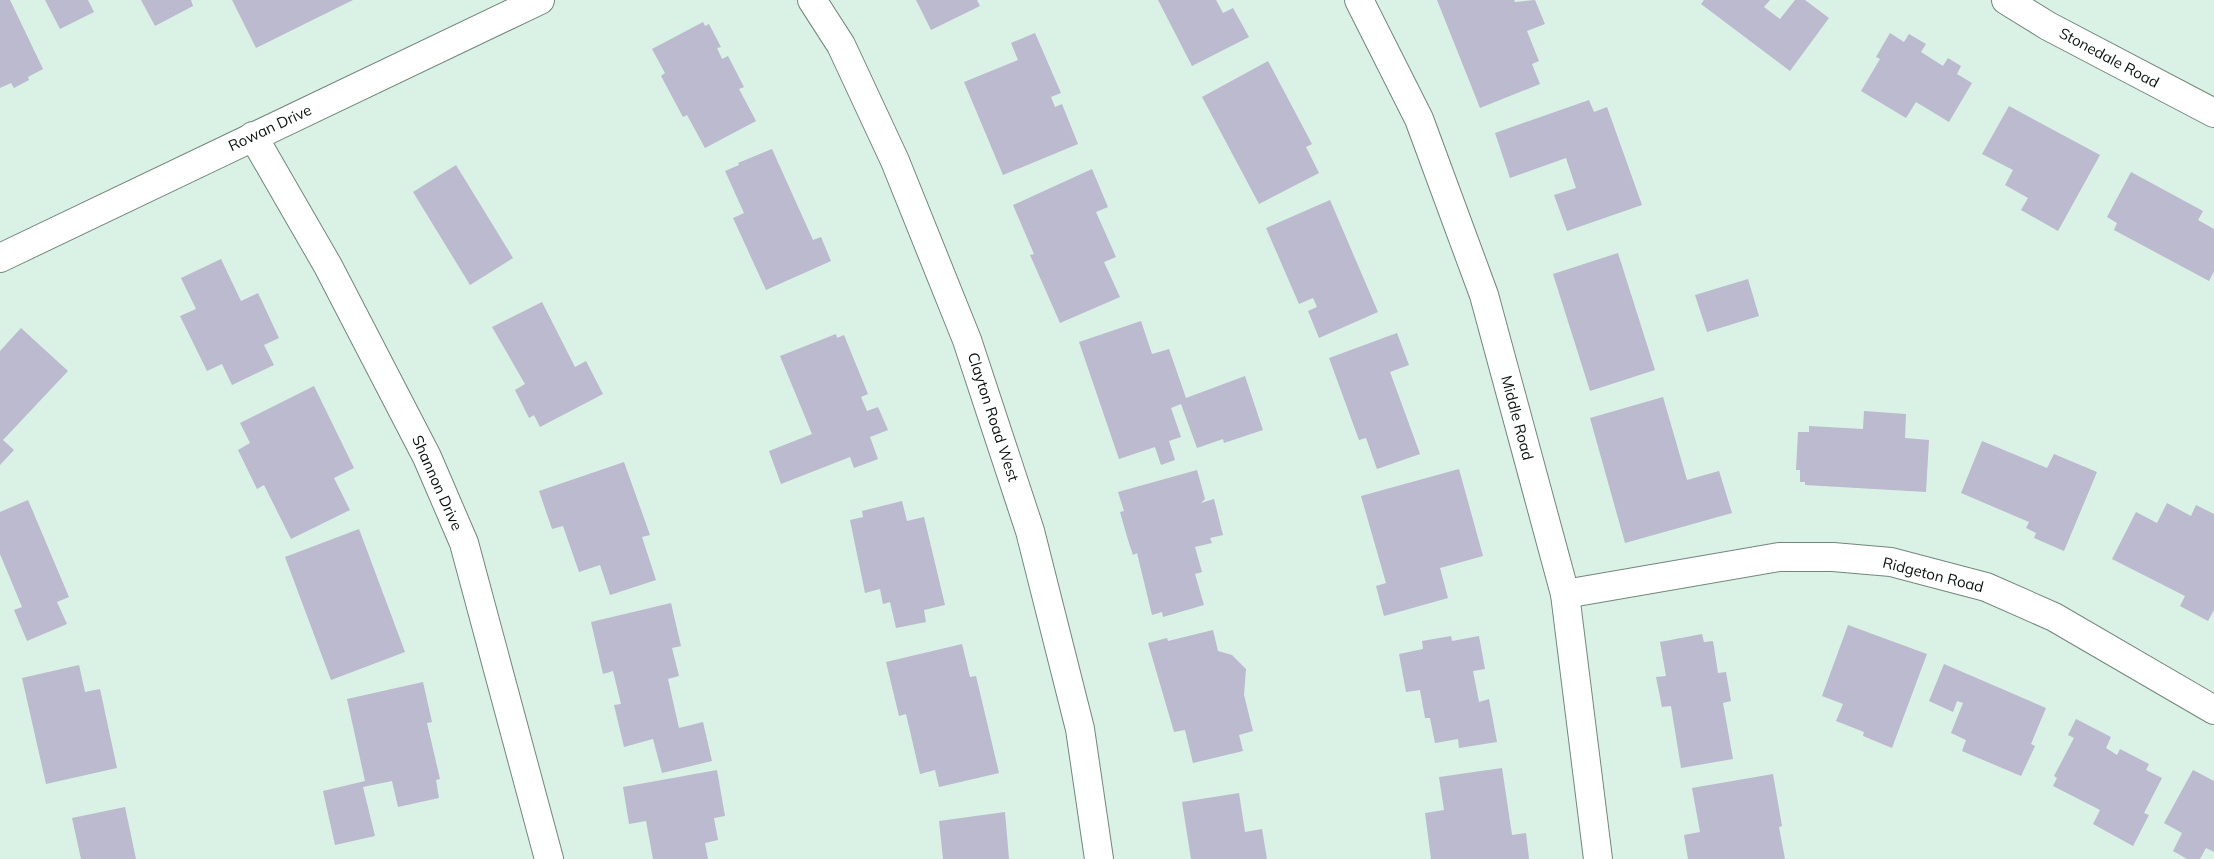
<svg xmlns="http://www.w3.org/2000/svg" width="2214" height="859" viewBox="0 0 2214 859" font-family="Mulish,sans-serif">
<style>
.building{fill:#bbbace}
.lines{fill:none;stroke-linecap:round;stroke-linejoin:round}
.minor-casing{stroke:#72877c;stroke-width:30}
.minor{stroke:#fff;stroke-width:28}
.labels{text-anchor:middle;stroke-width:4.5;stroke-linejoin:round;paint-order:stroke}
.street-label{font-size:15px;fill:#09110d;stroke:#fff}
</style>
<rect width="100%" height="100%" fill="#daf1e5"/>
<g class="building">
<polygon points="0,0 10,0 43,69 28,77 29,80 14,88 11,83 0,88"/>
<polygon points="45,0 88,0 94,12 60,29"/>
<polygon points="141,0 191,0 193,6 155,26"/>
<polygon points="232,0 353,0 256,48"/>
<polygon points="916,0 977,0 980,6 931,30"/>
<polygon points="1158,0 1216,0 1223,13 1233,8 1249,37 1192,66"/>
<polygon points="1437,0 1514,0 1515,2 1535,0 1545,24 1527,31 1539,61 1532,64 1540,84 1480,108"/>
<polygon points="1704,0 1770,0 1764,7 1780,19 1795,0 1805,0 1829,18 1790,71 1701,4"/>
<polygon points="703,22 705,26 709,24 721,47 717,48 722,59 728,56 744,87 739,89 756,121 705,148 687,115 683,117 661,76 665,73 652,49"/>
<polygon points="1035,33 1061,93 1051,97 1055,107 1062,104 1078,144 1003,175 964,82 1018,60 1011,43"/>
<polygon points="1890,33 1904,42 1909,34 1926,44 1921,52 1943,66 1948,58 1961,66 1957,74 1972,83 1949,122 1916,102 1906,118 1861,91 1880,59 1876,57"/>
<polygon points="1268,61 1312,144 1306,147 1319,173 1259,204 1202,97"/>
<polygon points="1589,100 1594,112 1607,107 1642,205 1567,231 1554,195 1576,188 1566,158 1510,178 1495,133"/>
<polygon points="2009,106 2100,155 2058,231 2021,210 2028,198 2005,185 2013,170 1982,154"/>
<polygon points="772,149 813,240 821,237 831,261 766,290 733,218 744,213 725,171 739,165 738,163"/>
<polygon points="456,165 513,258 470,285 413,192"/>
<polygon points="1092,169 1108,207 1096,212 1116,257 1104,262 1120,297 1060,323 1030,255 1034,254 1013,205"/>
<polygon points="2131,172 2203,211 2198,220 2214,229 2214,271 2209,281 2114,230 2117,223 2107,217"/>
<polygon points="1330,200 1378,312 1319,338 1308,311 1317,307 1313,298 1299,304 1266,228"/>
<polygon points="1618,253 1655,370 1590,391 1553,274"/>
<polygon points="221,259 241,301 258,293 279,338 264,345 274,365 232,385 222,364 207,371 180,316 196,309 181,278"/>
<polygon points="1748,279 1759,316 1707,332 1695,295"/>
<polygon points="542,302 575,367 586,361 603,394 540,427 534,415 529,418 515,390 525,384 492,327"/>
<polygon points="1141,321 1152,354 1169,349 1186,398 1245,376 1263,430 1224,443 1223,439 1197,448 1181,404 1171,408 1181,437 1169,441 1175,460 1161,465 1155,447 1119,459 1079,342"/>
<polygon points="21,328 68,371 3,440 14,450 0,465 0,351"/>
<polygon points="1397,333 1409,365 1390,372 1420,454 1377,469 1366,438 1359,440 1329,358"/>
<polygon points="836,334 837,338 844,335 868,394 861,397 867,411 878,407 888,430 870,437 878,459 854,468 850,457 781,484 769,451 812,434 780,356"/>
<polygon points="314,386 354,468 334,478 350,510 291,539 264,485 257,489 238,450 250,443 240,423"/>
<polygon points="1663,397 1687,480 1719,471 1732,513 1625,543 1590,418"/>
<polygon points="1864,411 1906,414 1905,438 1929,440 1926,492 1805,485 1805,482 1800,482 1800,470 1796,470 1798,432 1809,432 1809,426 1863,429"/>
<polygon points="1982,441 2047,468 2054,454 2097,472 2064,551 2034,538 2036,533 2026,528 2029,522 1961,493"/>
<polygon points="624,462 650,535 642,537 656,580 610,595 600,565 579,572 563,526 552,529 539,491"/>
<polygon points="1459,469 1483,556 1440,568 1448,598 1384,616 1376,586 1386,583 1361,496"/>
<polygon points="1197,470 1205,499 1201,503 1214,499 1223,535 1210,538 1212,543 1195,547 1202,572 1195,574 1204,605 1163,617 1162,612 1152,615 1137,553 1133,555 1128,540 1120,512 1124,511 1118,492"/>
<polygon points="28,500 69,597 57,602 67,624 27,641 14,610 22,607 0,554 0,512"/>
<polygon points="902,501 907,521 924,517 945,605 924,610 926,622 896,628 890,602 883,604 880,589 865,593 850,520 863,517 862,511"/>
<polygon points="2167,503 2191,516 2196,505 2214,514 2214,610 2208,621 2180,606 2185,596 2112,559 2136,512 2157,523"/>
<polygon points="359,529 405,652 331,680 285,557"/>
<polygon points="671,603 681,646 672,648 679,676 668,679 679,728 703,722 712,761 662,773 653,739 624,747 614,705 621,704 613,671 603,674 591,622"/>
<polygon points="1848,625 1927,654 1892,748 1863,736 1864,732 1836,721 1843,704 1822,696"/>
<polygon points="1213,630 1218,651 1232,655 1246,669 1244,695 1253,731 1239,735 1243,751 1193,763 1185,730 1174,732 1148,643 1167,638 1168,641"/>
<polygon points="1702,634 1704,642 1713,641 1718,673 1726,672 1731,701 1723,703 1733,759 1681,768 1671,706 1662,707 1656,677 1666,676 1660,642"/>
<polygon points="1451,636 1452,641 1479,636 1485,669 1473,671 1479,702 1489,699 1497,742 1459,748 1458,739 1435,743 1430,718 1425,718 1420,690 1406,692 1399,654 1423,649 1422,641"/>
<polygon points="962,644 970,677 976,676 999,773 939,787 935,770 920,774 906,714 899,716 886,662"/>
<polygon points="1944,664 2046,708 2031,744 2035,746 2021,776 1962,751 1966,740 1951,733 1963,703 1957,701 1953,712 1929,701"/>
<polygon points="79,665 85,692 100,689 117,768 46,784 22,678"/>
<polygon points="423,682 432,722 427,723 440,779 436,780 439,798 398,807 392,781 363,787 375,836 335,845 323,791 365,781 347,699"/>
<polygon points="2076,719 2111,737 2106,748 2117,755 2120,749 2149,764 2146,770 2162,778 2144,813 2149,815 2133,846 2093,824 2100,810 2053,786 2057,778 2054,776 2074,738 2068,735"/>
<polygon points="1502,768 1512,835 1526,833 1529,859 1431,859 1425,813 1444,810 1439,777"/>
<polygon points="717,770 725,816 714,818 718,840 705,843 708,859 653,859 646,821 629,824 623,787"/>
<polygon points="2193,770 2214,781 2214,852 2206,848 2200,859 2187,859 2173,851 2182,833 2164,823"/>
<polygon points="1773,774 1782,826 1779,827 1785,859 1688,859 1684,835 1700,832 1692,788"/>
<polygon points="1239,793 1245,832 1262,829 1267,859 1191,859 1182,802"/>
<polygon points="125,807 136,859 81,859 72,818"/>
<polygon points="1005,812 1009,859 943,859 939,821"/>
</g>
<g class="lines">
<g class="minor-casing">
<g id="minor">
<polyline points="812,0 841,45 895,161 967,340 1030,531 1080,729 1099,859"/>
<polyline points="1359,0 1419,119 1484,295 1565,594 1598,859"/>
<polyline points="2006,0 2048,26 2214,113"/>
<polyline points="253,136 328,266 427,457 464,543 549,859"/>
<polyline points="0,258 540,0"/>
<polyline points="1565,594 1779,557 1833,557 1891,562 1986,587 2054,617 2214,710"/>
</g>
</g>
<use href="#minor" class="minor"/>
</g>
<g class="labels">
<g class="street-label">
<text transform="translate(2109 58) rotate(28)" y="5">Stonedale Road</text>
<text transform="translate(270 128) rotate(-25)" y="5">Rowan Drive</text>
<text transform="translate(993 417) rotate(72)" y="5">Clayton Road West</text>
<text transform="translate(1517 418) rotate(75)" y="5">Middle Road</text>
<text transform="translate(437 483) rotate(66)" y="5">Shannon Drive</text>
<text transform="translate(1933 575) rotate(14)" y="5">Ridgeton Road</text>
</g>
</g>
</svg>
